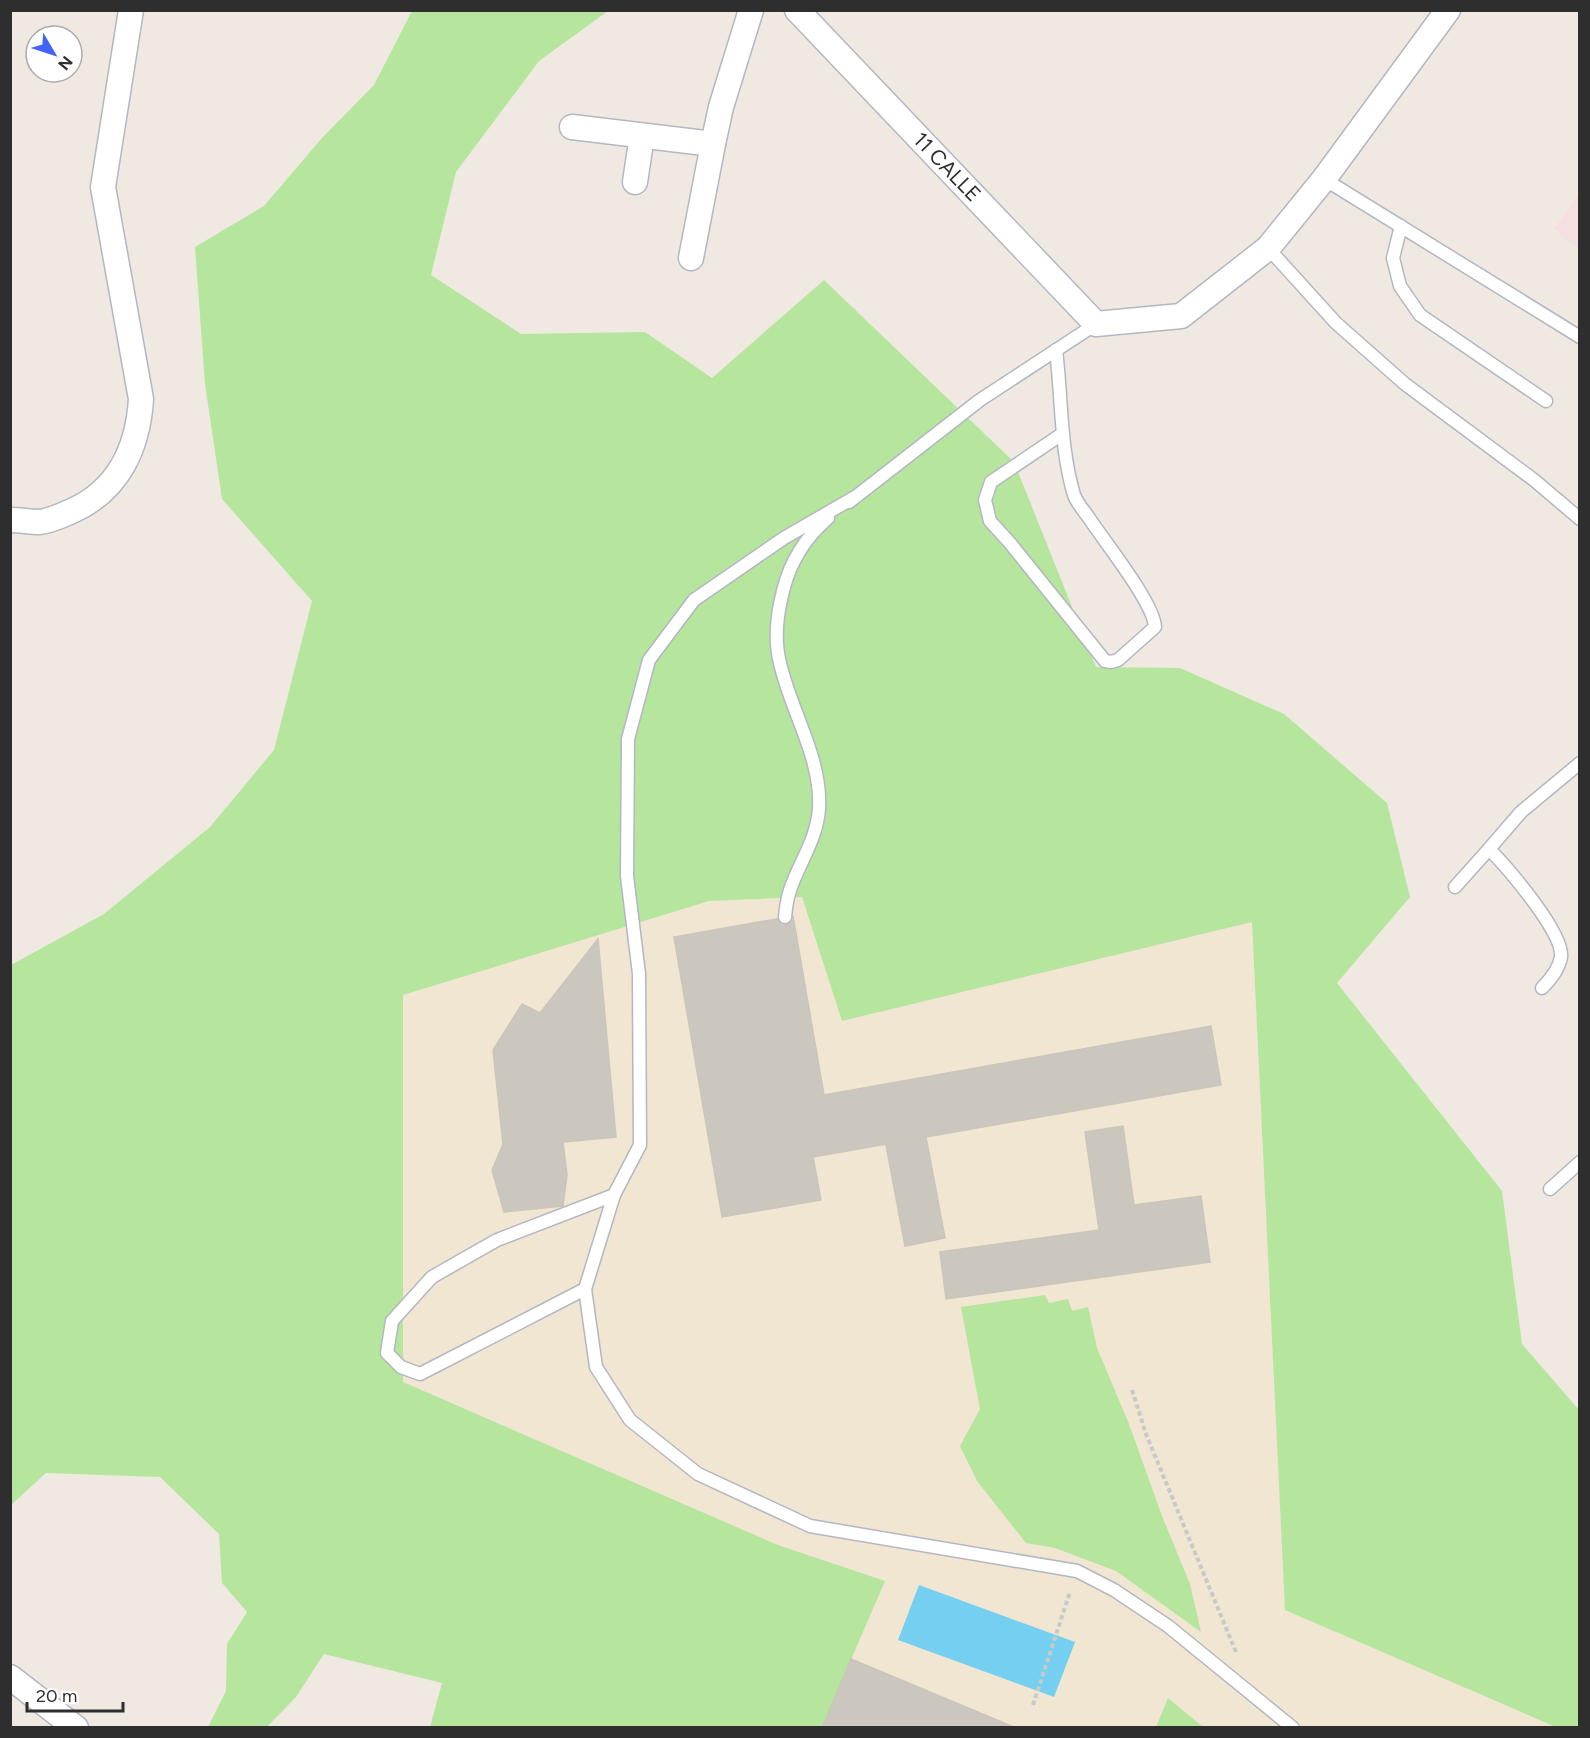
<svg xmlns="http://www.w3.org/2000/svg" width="1590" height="1738" viewBox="0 0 1590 1738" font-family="Figtree,sans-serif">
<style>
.education{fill:#f0e6d1}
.medical{fill:#f5dfe0}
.green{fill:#b6e59e}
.water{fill:#75cff0}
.building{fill:#cbc7bf;stroke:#cbc5ba;stroke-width:1.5}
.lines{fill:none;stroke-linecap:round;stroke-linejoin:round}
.service-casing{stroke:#b4b7c1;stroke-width:15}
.minor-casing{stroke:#b4b7c1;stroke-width:27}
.path{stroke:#c9c9c9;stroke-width:4;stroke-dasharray:4.5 3;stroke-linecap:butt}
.service{stroke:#fff;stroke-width:12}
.minor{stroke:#fff;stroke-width:24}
.labels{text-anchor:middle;stroke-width:4.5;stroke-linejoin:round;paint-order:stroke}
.street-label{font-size:21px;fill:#2e2e2e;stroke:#fff}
</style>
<rect width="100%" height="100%" fill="#efe9e1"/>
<polygon class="education" points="802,897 842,1021 1252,922 1285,1610 1556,1727 1203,1727 1168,1699 1156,1727 822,1727 884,1581 778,1545 403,1382 403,994 709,901"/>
<polygon class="medical" points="1579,195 1579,249 1554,229"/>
<g class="green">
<polygon points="412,11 608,11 539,61 456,172 431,275 521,334 645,332 712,378 824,280 1014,462 1096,667 1180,668 1284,714 1387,803 1410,897 1337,983 1502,1191 1522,1344 1579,1410 1579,1727 1556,1727 1285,1610 1252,922 842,1021 802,897 709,901 403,995 403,1382 778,1545 885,1581 822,1727 430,1727 442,1683 324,1654 296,1697 267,1727 208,1727 226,1691 227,1644 247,1612 222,1583 219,1534 160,1477 46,1473 11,1505 11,965 104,914 210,827 274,750 312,601 222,499 205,384 195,247 264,206 321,139 374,85"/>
<polygon points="1045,1295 1049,1303 1068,1299 1072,1311 1088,1307 1097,1348 1129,1424 1162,1516 1190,1584 1201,1632 1116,1571 1055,1548 1026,1543 977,1481 960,1446 980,1409 961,1307"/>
<polygon points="1168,1698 1203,1727 1156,1727"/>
</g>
<polygon class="water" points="919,1585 1075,1642 1054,1697 898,1640"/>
<g class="building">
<polygon points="793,916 824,1095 1211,1026 1221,1085 813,1157 821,1200 722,1217 674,937"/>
<polygon points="598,939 616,1137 563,1142 567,1175 563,1206 504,1212 492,1170 503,1144 493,1050 522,1004 540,1013"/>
<polygon points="1123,1126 1134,1205 1201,1196 1210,1262 946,1299 940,1252 1099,1230 1085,1132"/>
<polygon points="926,1137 945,1238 905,1246 886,1145"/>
<polygon points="851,1659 1016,1728 822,1728"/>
</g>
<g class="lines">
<g class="service-casing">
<g id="service">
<polyline points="1324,179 1580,337"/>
<polyline points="1401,226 1393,258 1400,286 1420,315 1546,401"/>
<polyline points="1268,248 1336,323 1405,384 1534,480 1580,519"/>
<path d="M1056 350C1062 399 1060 448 1074 495 1077 503 1084 511 1089 518 1104 541 1154 603 1155 627L1118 660 1111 662 1105 661 1010 543 990 521 985 500 991 482 1062 434"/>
<polyline points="855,497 784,538 694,600 649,660 628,739 627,876 639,974 640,1145 614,1195 585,1289 596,1367 630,1420 698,1474 810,1526 1077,1571 1114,1590 1168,1626 1293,1728"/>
<polyline points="849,502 980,400 1096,324"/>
<polyline points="1455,887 1489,849"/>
<path d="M785 917C786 905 788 893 793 882 803 857 817 836 819 809 822 758 791 712 780 663 774 640 777 614 783 591 790 562 806 537 828 518"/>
<path d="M1542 988C1550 980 1559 969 1561 957 1564 933 1507 867 1489 849L1521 812 1580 763"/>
<polyline points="1550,1189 1580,1162"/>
<polyline points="585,1289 420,1374 401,1367 387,1353 392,1321 432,1277 497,1240 614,1195"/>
</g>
</g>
<g class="minor-casing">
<g id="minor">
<polyline points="797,10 1096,324 1181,316 1268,248 1324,179 1448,10"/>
<polyline points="572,127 713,144 721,107 751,10"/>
<polyline points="635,182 642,136"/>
<polyline points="691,258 713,144"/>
<path d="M10 520C20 520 30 522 39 522 51 521 63 515 74 510 119 489 138 447 141 399L103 187 131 10"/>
<polyline points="10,1677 76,1728"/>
</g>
</g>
<g class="path">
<polyline points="1132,1390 1146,1434 1236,1652"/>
<polyline points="1033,1705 1070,1592"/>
</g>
<use href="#service" class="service"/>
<use href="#minor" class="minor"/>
</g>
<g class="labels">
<g class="street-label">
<text transform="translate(947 167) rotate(46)" y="7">11 CALLE</text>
</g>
</g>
<rect width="1590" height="1738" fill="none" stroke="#2e2e2e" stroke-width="24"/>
<g transform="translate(54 54) rotate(129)"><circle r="28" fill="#ffffff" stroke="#ababab" stroke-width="1.5"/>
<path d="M0-4.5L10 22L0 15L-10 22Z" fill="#4264fb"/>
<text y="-9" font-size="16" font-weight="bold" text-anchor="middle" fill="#2e2e2e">N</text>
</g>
<path d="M27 1702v9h96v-9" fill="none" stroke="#2e2e2e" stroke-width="3"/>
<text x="36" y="1702" font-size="18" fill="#2e2e2e" stroke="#ffffff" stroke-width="4.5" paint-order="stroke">20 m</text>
</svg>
